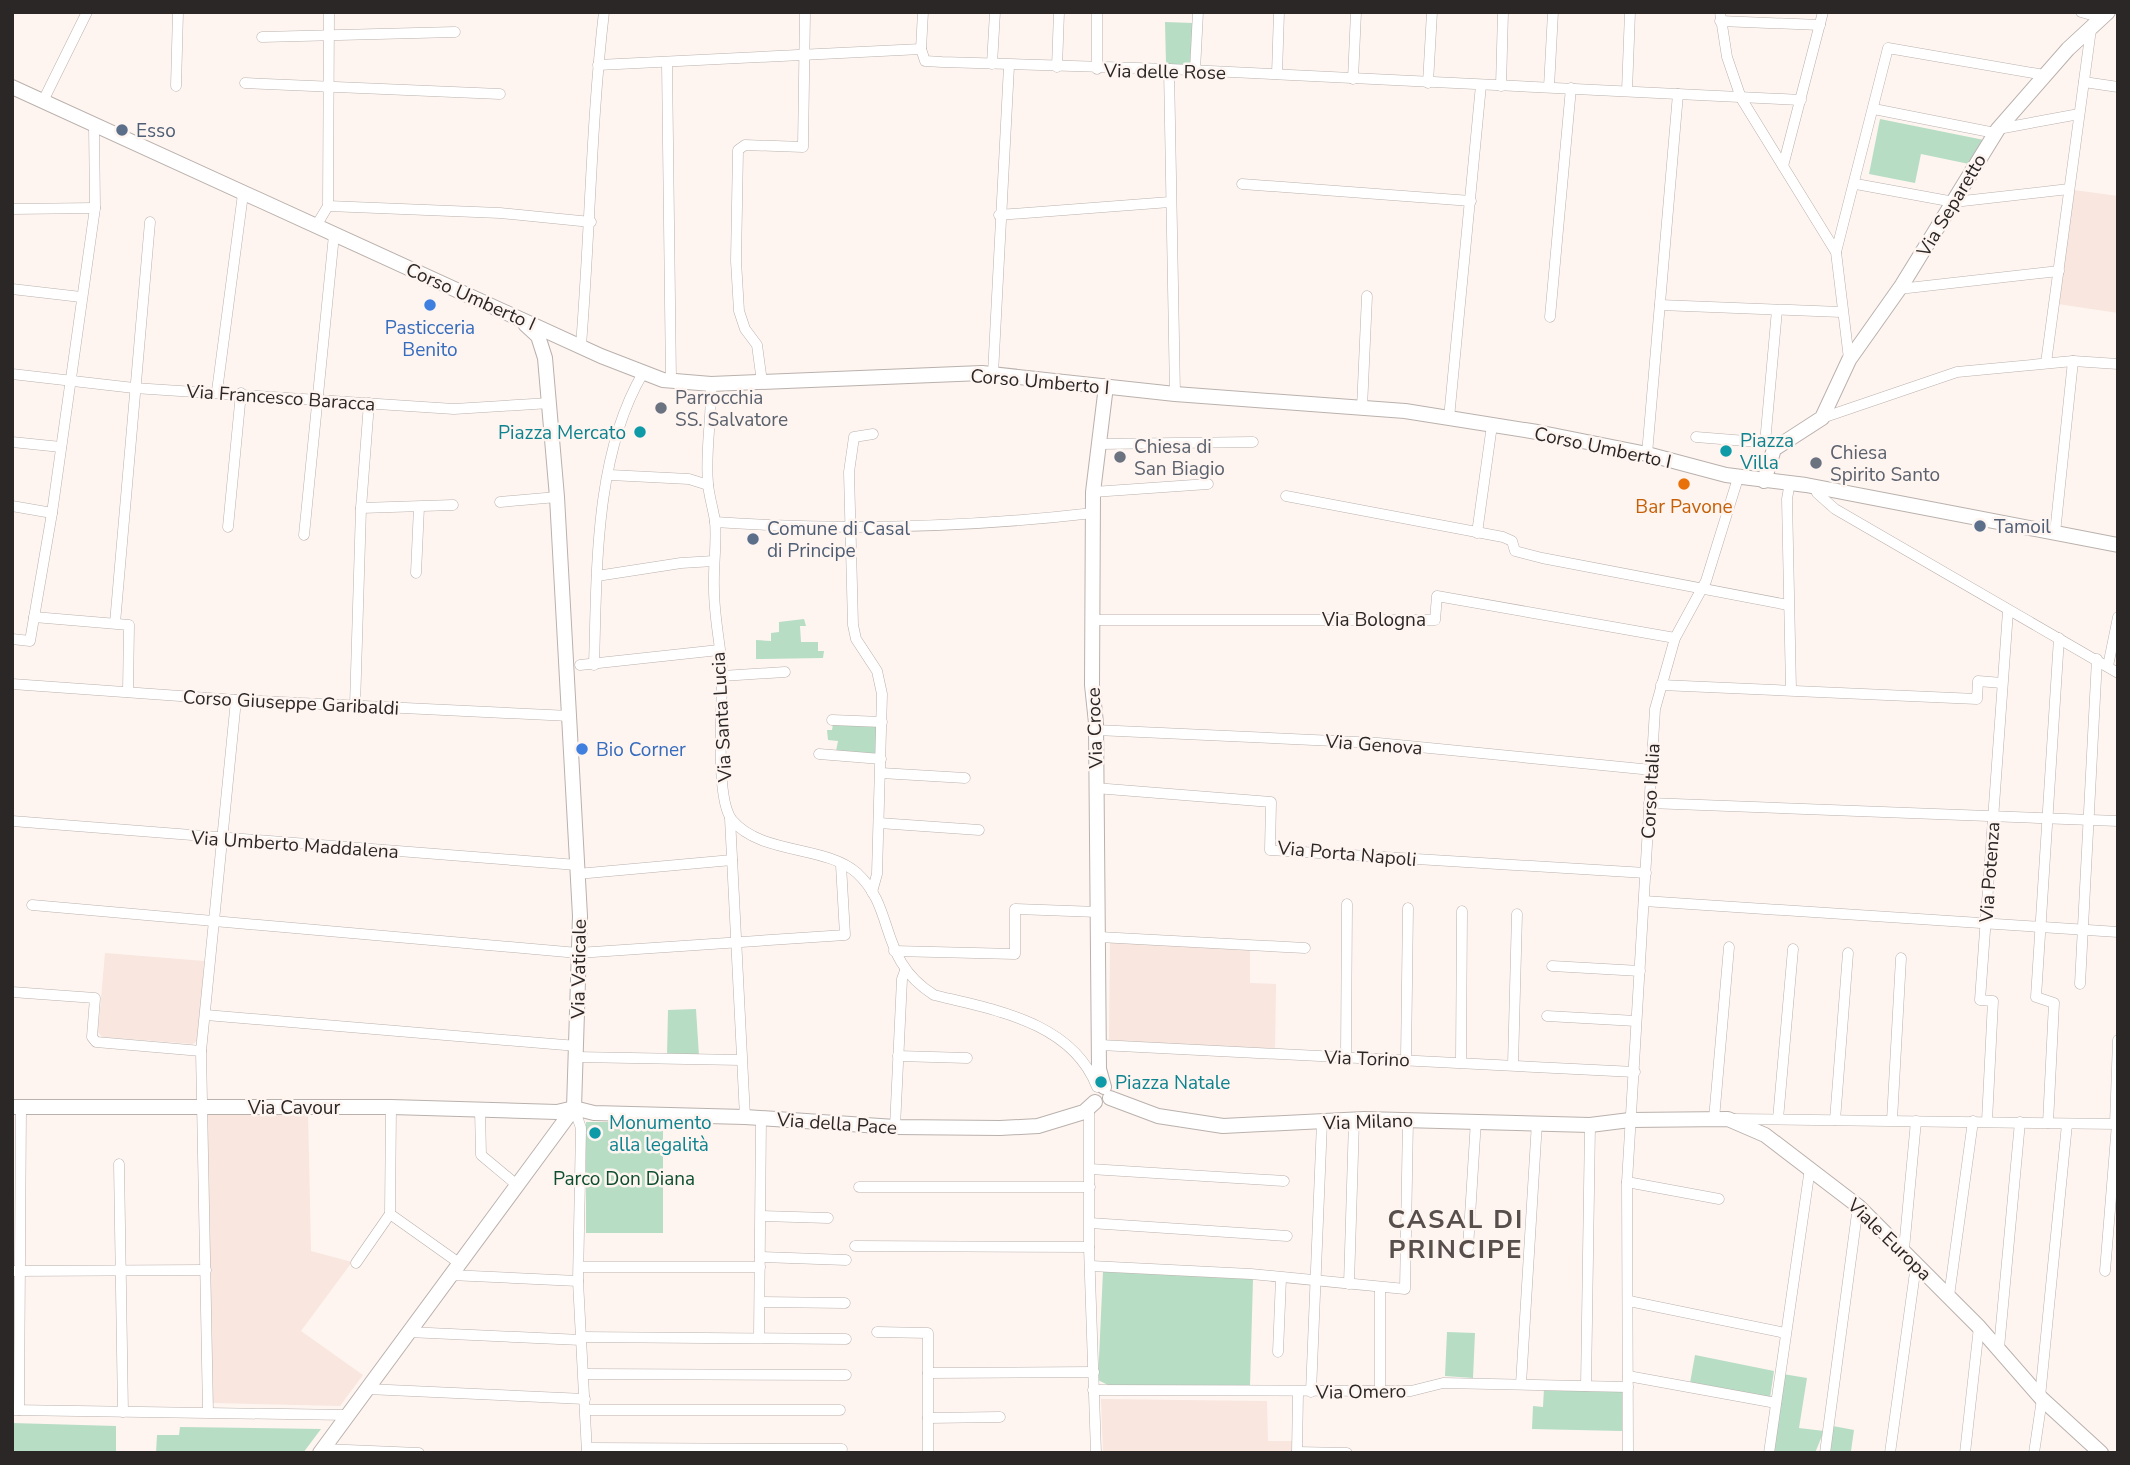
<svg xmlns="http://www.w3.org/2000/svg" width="2130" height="1465" viewBox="0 0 2130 1465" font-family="'Nunito Sans',sans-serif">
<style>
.built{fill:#f8e6df}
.green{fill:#b7ddc5}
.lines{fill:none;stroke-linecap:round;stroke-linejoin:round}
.street-casing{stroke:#bab1ad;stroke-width:11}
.secondary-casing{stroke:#bab1ad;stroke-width:16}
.street{stroke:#fff;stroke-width:10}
.secondary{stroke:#fff;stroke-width:14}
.service-dot{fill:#5c6f8a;stroke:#fef5f1;stroke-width:2.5}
.shop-dot{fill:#3f7fe0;stroke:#fef5f1;stroke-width:2.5}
.worship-dot{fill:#6b7280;stroke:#fef5f1;stroke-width:2.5}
.culture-dot{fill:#0f9aa8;stroke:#fef5f1;stroke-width:2.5}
.food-dot{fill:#e8710a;stroke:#fef5f1;stroke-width:2.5}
.labels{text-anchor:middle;stroke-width:5;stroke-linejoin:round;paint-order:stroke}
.street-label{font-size:19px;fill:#2b2726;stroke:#fef5f1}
.service-label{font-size:19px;fill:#4e5e75;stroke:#fef5f1;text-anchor:start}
.shop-label{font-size:19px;fill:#366cbe;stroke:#fef5f1}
.worship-label{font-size:19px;fill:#5b616d;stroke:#fef5f1;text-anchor:start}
.culture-label{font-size:19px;fill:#0d838f;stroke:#fef5f1;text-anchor:start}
.food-label{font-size:19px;fill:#c56008;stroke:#fef5f1}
.park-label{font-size:19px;fill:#0b4d2e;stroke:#fef5f1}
.district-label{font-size:26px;font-weight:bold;letter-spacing:2px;fill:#574f4c;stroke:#fef5f1}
</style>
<rect width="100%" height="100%" fill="#fef5f1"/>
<g class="built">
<polygon points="2074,190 2118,196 2118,313 2058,304"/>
<polygon points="1110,942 1250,950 1250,983 1276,984 1275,1051 1109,1041"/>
<polygon points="105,953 204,961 199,1039 193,1044 102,1037 98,1032"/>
<polygon points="308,1111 311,1251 352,1262 301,1331 363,1375 340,1406 213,1403 207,1113"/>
<polygon points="1101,1399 1267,1401 1268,1441 1294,1441 1294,1453 1103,1453"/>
</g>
<g class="green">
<polygon points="1165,22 1193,23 1190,65 1166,64"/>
<polygon points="1880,119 1984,140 1969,164 1921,154 1915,183 1869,174"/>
<polygon points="804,619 806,626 800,626 801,642 818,642 818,651 824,651 823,658 756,659 756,640 771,641 771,633 779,632 779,622"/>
<polygon points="833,724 876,726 876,754 836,751 838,741 828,740 827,730 832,730"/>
<polygon points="696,1009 699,1056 667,1056 668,1010"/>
<rect x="586" y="1122" width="77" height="111"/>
<polygon points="1103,1271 1253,1279 1250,1386 1108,1385 1098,1380"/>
<polygon points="1447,1332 1475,1333 1473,1378 1445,1376"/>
<polygon points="1695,1355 1774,1371 1770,1398 1690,1383"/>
<polygon points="1783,1374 1807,1378 1799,1428 1824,1431 1815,1453 1773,1453"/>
<polygon points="1544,1388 1622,1392 1622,1431 1532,1429 1533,1406 1543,1407"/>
<polygon points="12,1423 116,1426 116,1453 12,1453"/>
<polygon points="1833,1426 1854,1430 1851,1451 1859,1453 1830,1453"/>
<polygon points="180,1427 321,1429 303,1453 156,1453 157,1435 179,1435"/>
</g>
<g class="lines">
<g class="street-casing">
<g id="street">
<polyline points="1720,12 1727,57 1741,98 1836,252 1849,359"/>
<polyline points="2081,12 2102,18"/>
<polyline points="1720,21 1820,25"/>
<polyline points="262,37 455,32"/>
<polyline points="921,49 923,12"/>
<polyline points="667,63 671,381"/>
<polyline points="992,64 995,12"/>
<polyline points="598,65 921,49 925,61 942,62 1169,69 1801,100"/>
<polyline points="1057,67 1059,12"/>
<polyline points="1097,69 1097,12"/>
<polyline points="1169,69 1175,394"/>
<polyline points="1195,70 1198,12"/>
<polyline points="1277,74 1279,12"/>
<polyline points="1353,79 1356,12"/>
<polyline points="2084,82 2118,87"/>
<polyline points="245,83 500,94"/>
<polyline points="1428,83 1432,12"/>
<polyline points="176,86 178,12"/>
<polyline points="1501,86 1503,12"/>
<polyline points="1549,87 1553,12"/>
<polyline points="1627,91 1630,12"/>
<polyline points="43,101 87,12"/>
<polyline points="1874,109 1995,133"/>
<polyline points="1998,129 2079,114"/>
<polyline points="1783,166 1823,12"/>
<polyline points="1242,184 1471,201"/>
<polyline points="1856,184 1954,202 2069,189"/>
<polyline points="328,206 500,213 591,222"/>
<polyline points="12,209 95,208"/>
<polyline points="999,215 1170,202"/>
<polyline points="316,226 328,206 329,12"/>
<polyline points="1836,252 1888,48 2044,75"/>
<polyline points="12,289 81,297"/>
<polyline points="1899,289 2059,271"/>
<polyline points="1660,305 1841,312"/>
<polyline points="1550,317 1571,88"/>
<path d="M581 345C590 235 591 122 604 12"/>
<polyline points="2046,363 2091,29"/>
<polyline points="12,374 134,388 454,409 550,403"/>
<polyline points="993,374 1009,66"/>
<polyline points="762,382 757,345 745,329 739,311 736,261 738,150 745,145 803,147 805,12"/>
<path d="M711 384C712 417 705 451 708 484 709 496 713 508 715 521 717 543 713 567 714 589 714 616 720 642 722 668 723 701 714 797 732 820 761 855 826 845 857 873 897 910 877 959 934 995 995 1010 1072 1022 1097 1087"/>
<polyline points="217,391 243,194"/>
<polyline points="1362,408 1367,296"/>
<polyline points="1449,418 1481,85"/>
<polyline points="1822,418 1957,372 2073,361 2118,364"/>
<polyline points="1696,437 1771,443"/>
<polyline points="12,442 61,447"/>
<polyline points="1765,443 1777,310"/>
<polyline points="1099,444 1253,442"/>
<polyline points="1647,454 1678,94"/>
<polyline points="610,475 689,479 708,485"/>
<polyline points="1790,482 1787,499 1791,689"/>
<polyline points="1815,487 1817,493 1835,509 2118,673"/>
<polyline points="1093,492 1208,484"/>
<polyline points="1286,496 1503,537 1512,541 1515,551 1542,558 1788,605"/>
<polyline points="500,502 557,497"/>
<polyline points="12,506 52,513"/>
<polyline points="361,508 453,505"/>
<path d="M715 522C844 531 964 528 1093 513"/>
<polyline points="228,527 241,393"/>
<polyline points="1477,533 1492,425"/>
<polyline points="2055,533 2073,361"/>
<polyline points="304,535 334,235"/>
<polyline points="416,573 419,507"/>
<polyline points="597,576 681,563 714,561"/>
<polyline points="34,617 129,625 128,692"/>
<polyline points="1092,620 1435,620 1437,596 1675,638"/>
<polyline points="115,623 150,222"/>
<polyline points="12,639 30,641 52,513 95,208 94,125"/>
<polyline points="580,665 719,650"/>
<path d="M594 665C597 571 594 456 643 373"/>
<polyline points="2108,666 2118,617"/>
<polyline points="722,676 785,672"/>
<polyline points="12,684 236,700 570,716"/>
<polyline points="1661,685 1977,699 1978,681 2002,683"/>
<polyline points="355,706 361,508 369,403"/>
<polyline points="832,720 882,722"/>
<polyline points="1096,730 1378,743 1652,770"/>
<polyline points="819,754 881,759"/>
<polyline points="881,773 965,778"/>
<polyline points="1095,788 1271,802 1270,850 1646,873"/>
<polyline points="1649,803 2118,821"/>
<polyline points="730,818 745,1117"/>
<polyline points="12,821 577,865"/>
<polyline points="879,823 979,830"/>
<polyline points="577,874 732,860"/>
<polyline points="872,892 877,874 882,694 877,671 856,639 853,625 849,472 854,437 873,434"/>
<polyline points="1644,901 2118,932"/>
<polyline points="32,905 578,953 845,935 841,865"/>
<polyline points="1099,937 1305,948"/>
<polyline points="894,951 1015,954 1015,909 1098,912"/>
<polyline points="1552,966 1640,971"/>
<polyline points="2080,984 2097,659"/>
<polyline points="12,992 95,998 92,1037 96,1042 201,1051"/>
<polyline points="206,1015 577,1046"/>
<polyline points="1547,1016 1636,1021"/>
<polyline points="1100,1045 1635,1072"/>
<polyline points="1346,1055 1347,904"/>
<polyline points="898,1056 967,1058"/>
<polyline points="576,1057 741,1060"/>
<polyline points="1406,1059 1408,908"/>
<polyline points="1461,1062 1462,911"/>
<polyline points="1513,1065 1517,914"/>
<polyline points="574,1108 581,1128 578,1281 587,1453"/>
<polyline points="480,1109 481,1155 517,1185"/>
<polyline points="1089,1109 1089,1247 1096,1453"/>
<polyline points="1714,1119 1729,947"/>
<polyline points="1733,1119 2118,1124"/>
<polyline points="1778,1119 1793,949"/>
<polyline points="1835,1120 1848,953"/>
<polyline points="1892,1120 1901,958"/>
<polyline points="1987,1121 1993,1001 1980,1000 2008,611"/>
<polyline points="2048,1123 2054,1003 2036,997 2059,638"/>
<polyline points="2115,1124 2118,1040"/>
<polyline points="895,1127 902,979 905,971"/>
<polyline points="119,1164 123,1412"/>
<polyline points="1090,1169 1284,1181"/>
<polyline points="1627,1182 1719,1199"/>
<polyline points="859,1187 1090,1187"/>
<polyline points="390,1214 459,1263"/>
<polyline points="761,1216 828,1218"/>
<polyline points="1090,1223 1287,1236"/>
<polyline points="855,1246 1089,1247"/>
<polyline points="1468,1248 1476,1120"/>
<polyline points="1904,1249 1916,1121"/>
<polyline points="760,1257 846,1260"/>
<polyline points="356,1263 390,1214 391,1107"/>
<polyline points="1091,1266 1251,1274 1405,1289 1408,1120"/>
<polyline points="579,1267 760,1267"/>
<polyline points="12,1271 206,1270"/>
<polyline points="2105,1271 2117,1124"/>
<polyline points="450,1275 578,1281"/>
<polyline points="1349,1284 1354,1121"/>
<polyline points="1949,1296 1973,1121"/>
<polyline points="1629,1301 1785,1333"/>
<polyline points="760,1302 845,1303"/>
<polyline points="408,1332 581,1340"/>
<polyline points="877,1332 928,1333 928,1453"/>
<polyline points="581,1337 846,1339"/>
<polyline points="759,1338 761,1118"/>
<polyline points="1999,1348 2020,1122"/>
<polyline points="1278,1352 1281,1278"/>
<polyline points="928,1373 1094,1372"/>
<polyline points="584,1374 846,1375"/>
<polyline points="1628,1376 1776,1403"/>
<polyline points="1521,1384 1537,1122"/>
<polyline points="1586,1386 1590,1125"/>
<polyline points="367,1389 585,1399"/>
<polyline points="1093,1390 1411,1391 1443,1383 1628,1387"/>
<polyline points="1380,1391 1380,1288"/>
<polyline points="1311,1392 1322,1122"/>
<polyline points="2040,1397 2067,1124"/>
<polyline points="12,1410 348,1415"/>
<polyline points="19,1410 21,1106"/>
<polyline points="586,1410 840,1410"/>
<polyline points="208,1412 201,1051 236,700"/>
<polyline points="928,1418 1000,1417"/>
<polyline points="587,1448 842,1449"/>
<polyline points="323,1449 419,1453"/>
<polyline points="1297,1452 1347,1453"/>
<polyline points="1297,1453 1298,1393"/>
<polyline points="1628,1453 1627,1182 1655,709 1675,638 1706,581 1738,478"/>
<polyline points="1769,1453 1810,1168"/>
<polyline points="1825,1453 1858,1206"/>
<polyline points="1890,1453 1916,1265"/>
<polyline points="1965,1453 1979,1327"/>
<polyline points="2034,1453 2042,1399"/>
</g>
</g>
<g class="secondary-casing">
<g id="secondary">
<polyline points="12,87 601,356 663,380 711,384 982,373 1175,394 1405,411 1537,432 1647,454 1726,475 1806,485 2118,545"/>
<polyline points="1764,481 1774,449 1822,418 1849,360 1902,285 1998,129 2068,49 2108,12"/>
<polyline points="1104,1087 1099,1069 1096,723 1092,685 1093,492 1106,386"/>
<polyline points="1110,1098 1158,1116 1223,1126 1364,1119 1590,1125 1630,1120 1728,1119 1765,1135 1858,1206 1979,1327 2042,1399 2101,1453"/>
<polyline points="12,1107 391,1107 557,1112 574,1108 594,1113 745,1117 895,1127 1000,1128 1038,1126 1084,1112 1095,1102"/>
<polyline points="320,1453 574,1108 580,916 557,497 545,358 538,336 525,324"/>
</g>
</g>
<use href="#street" class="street"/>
<use href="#secondary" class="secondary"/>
</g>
<g class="service-dot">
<circle cx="122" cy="130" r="7"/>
<circle cx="1980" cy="526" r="7"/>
<circle cx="753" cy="539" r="7"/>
</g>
<g class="shop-dot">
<circle cx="430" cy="305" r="7"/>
<circle cx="582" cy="749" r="7"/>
</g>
<g class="worship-dot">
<circle cx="661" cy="408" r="7"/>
<circle cx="1120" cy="457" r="7"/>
<circle cx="1816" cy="463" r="7"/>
</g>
<g class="culture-dot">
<circle cx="640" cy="432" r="7"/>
<circle cx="1726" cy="451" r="7"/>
<circle cx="1101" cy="1082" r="7"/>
<circle cx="595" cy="1133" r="7"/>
</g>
<circle class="food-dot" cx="1684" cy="484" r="7"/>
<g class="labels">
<g class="street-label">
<text transform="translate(1165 71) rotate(1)" y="7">Via delle Rose</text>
<text transform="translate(1951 205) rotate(-59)" y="7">Via Separetto</text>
<text transform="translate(471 296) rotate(24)" y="7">Corso Umberto I</text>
<text transform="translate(1040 381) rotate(5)" y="7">Corso Umberto I</text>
<text transform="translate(281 397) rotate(4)" y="7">Via Francesco Baracca</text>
<text transform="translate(1603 447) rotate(12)" y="7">Corso Umberto I</text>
<text x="1374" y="626">Via Bologna</text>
<text transform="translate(291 702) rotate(3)" y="7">Corso Giuseppe Garibaldi</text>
<text transform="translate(721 717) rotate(-93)" y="7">Via Santa Lucia</text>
<text transform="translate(1094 728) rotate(-92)" y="7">Via Croce</text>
<text transform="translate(1374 744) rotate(4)" y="7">Via Genova</text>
<text transform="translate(1650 791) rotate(-87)" y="7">Corso Italia</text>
<text transform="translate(295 844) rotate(4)" y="7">Via Umberto Maddalena</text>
<text transform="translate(1347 853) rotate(5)" y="7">Via Porta Napoli</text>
<text transform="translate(1989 872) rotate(-86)" y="7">Via Potenza</text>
<text transform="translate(578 969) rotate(-89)" y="7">Via Vaticale</text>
<text transform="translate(1367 1058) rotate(2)" y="7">Via Torino</text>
<text x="294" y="1114">Via Cavour</text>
<text transform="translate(1368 1121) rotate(-2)" y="7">Via Milano</text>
<text transform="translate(837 1123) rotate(4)" y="7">Via della Pace</text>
<text transform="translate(1890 1239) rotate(44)" y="7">Viale Europa</text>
<text transform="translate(1361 1391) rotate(-1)" y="7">Via Omero</text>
</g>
<g class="service-label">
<text x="136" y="137">Esso</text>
<text x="1994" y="533">Tamoil</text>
<text x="767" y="535">Comune di Casal<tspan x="767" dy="22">di Principe</tspan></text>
</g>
<g class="shop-label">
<text x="430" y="334">Pasticceria<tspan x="430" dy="22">Benito</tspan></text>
<text x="596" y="756" text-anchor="start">Bio Corner</text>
</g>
<g class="worship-label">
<text x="675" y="404">Parrocchia<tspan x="675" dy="22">SS. Salvatore</tspan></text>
<text x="1134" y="453">Chiesa di<tspan x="1134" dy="22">San Biagio</tspan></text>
<text x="1830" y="459">Chiesa<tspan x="1830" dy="22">Spirito Santo</tspan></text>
</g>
<g class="culture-label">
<text x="626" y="439" text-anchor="end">Piazza Mercato</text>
<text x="1740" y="447">Piazza<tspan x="1740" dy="22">Villa</tspan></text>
<text x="1115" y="1089">Piazza Natale</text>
<text x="609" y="1129">Monumento<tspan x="609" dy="22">alla legalità</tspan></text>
</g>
<g class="food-label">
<text x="1684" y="513">Bar Pavone</text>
</g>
<g class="park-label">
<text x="624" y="1185">Parco Don Diana</text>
</g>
<g class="district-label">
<text x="1456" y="1228">CASAL DI<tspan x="1456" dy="30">PRINCIPE</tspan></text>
</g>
</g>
<rect width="2130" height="1465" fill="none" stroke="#2b2726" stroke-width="28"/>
</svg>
